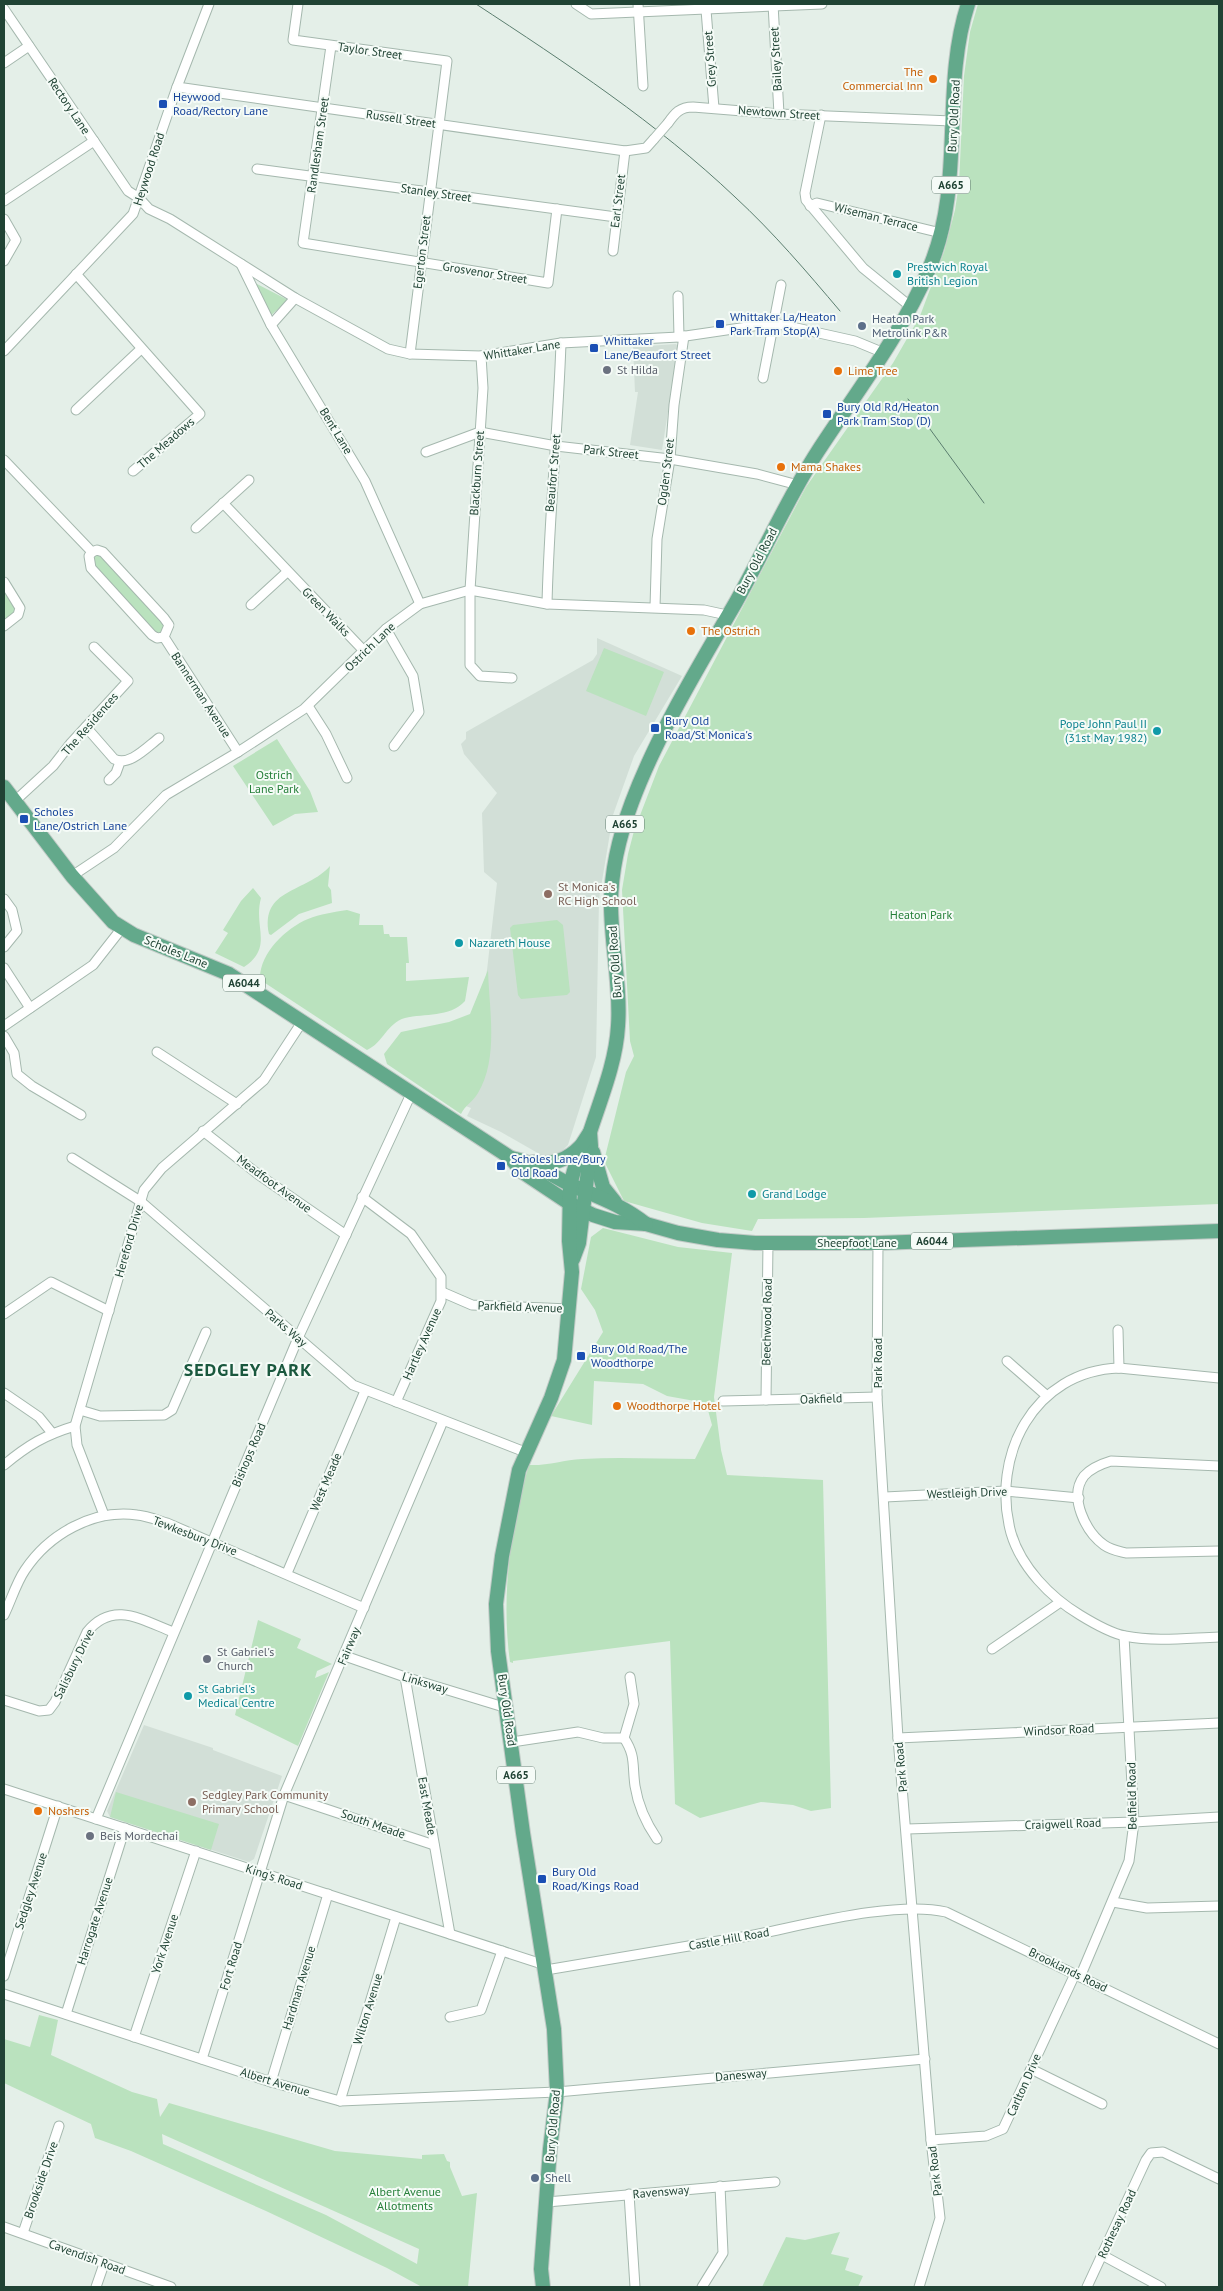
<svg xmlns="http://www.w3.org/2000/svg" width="1223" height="2291" viewBox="0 0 1223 2291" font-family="'PT Sans',sans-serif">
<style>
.built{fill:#d2dfd7}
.green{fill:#bae2be;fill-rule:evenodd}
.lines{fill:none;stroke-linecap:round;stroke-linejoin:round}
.street-casing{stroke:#a5b8ae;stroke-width:11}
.primary-casing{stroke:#c1cac6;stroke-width:16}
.street{stroke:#fff;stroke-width:9}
.primary{stroke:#63a98b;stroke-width:14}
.tram{stroke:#5b7e6f;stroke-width:1}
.street-bridge-casing{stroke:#a5b8ae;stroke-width:11;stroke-linecap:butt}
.street-bridge{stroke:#fff;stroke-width:9}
.food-dot{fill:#e8710a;stroke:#f5fbf7;stroke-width:2}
.transit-dot{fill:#1a4fb4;stroke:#f5fbf7;stroke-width:2}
.culture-dot{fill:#0f9aa8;stroke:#f5fbf7;stroke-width:2}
.service-dot{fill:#5c6f8a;stroke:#f5fbf7;stroke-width:2}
.worship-dot{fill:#6b7280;stroke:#f5fbf7;stroke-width:2}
.education-dot{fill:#8d6e63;stroke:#f5fbf7;stroke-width:2}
.labels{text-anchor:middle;stroke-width:4;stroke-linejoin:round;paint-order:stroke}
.shield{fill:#f5fbf7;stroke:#607a6e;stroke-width:1}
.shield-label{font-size:11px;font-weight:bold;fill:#204334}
.street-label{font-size:12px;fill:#204334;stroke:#f5fbf7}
.food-label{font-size:12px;fill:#c56008;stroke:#f5fbf7;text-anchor:start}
.transit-label{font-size:12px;fill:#164399;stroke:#f5fbf7;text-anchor:start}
.culture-label{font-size:12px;fill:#0d838f;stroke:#f5fbf7;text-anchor:start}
.service-label{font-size:12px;fill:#4e5e75;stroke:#f5fbf7;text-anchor:start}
.worship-label{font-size:12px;fill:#5b616d;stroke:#f5fbf7;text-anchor:start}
.park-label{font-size:12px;fill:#257f39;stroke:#f5fbf7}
.education-label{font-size:12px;fill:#785e54;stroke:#f5fbf7;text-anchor:start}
.district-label{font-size:18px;font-weight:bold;letter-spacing:1px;fill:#1a583e;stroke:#f5fbf7}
</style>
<rect width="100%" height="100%" fill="#e4efe8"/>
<g class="built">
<polygon points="676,344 678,347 662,450 630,445 638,392 635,392 633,347"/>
<polygon points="597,638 682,676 634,756 613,815 599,899 596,1057 568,1145 560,1153 543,1156 501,1132 467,1116 471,1108 463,1105 487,970 497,883 484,872 482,813 497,793 464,754 461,744 466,739 466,732 593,660 597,654"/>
<polygon points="144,1725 213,1748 213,1750 282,1776 254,1859 249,1862 110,1817 107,1811"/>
</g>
<g class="green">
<polygon points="978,4 1219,4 1219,1204 864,1218 758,1219 752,1231 702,1223 624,1201 604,1161 626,1072 634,1056 630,1041 622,890 628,854 634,831 659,766 806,487 893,363 920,316 944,252 955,210 959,184 964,76 970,32"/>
<polygon points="254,284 257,284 288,300 269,317"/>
<polygon points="98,553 164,623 164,633 156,632 95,566 94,558"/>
<polygon points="4,590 16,605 17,610 4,624"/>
<polygon points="604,648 664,672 646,716 586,691"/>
<polygon points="277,739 310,791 318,812 295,814 273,826 233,766"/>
<path d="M330 866 328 886 331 890 332 903 299 914 271 935 269 934C260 888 306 893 330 866Z"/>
<path d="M253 888 261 898C253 927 274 947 244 967L215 953 228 933 223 930 241 901Z"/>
<path d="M347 910 360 914 359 925H383L384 934H389L390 937H407L409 963H406V981L469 977 465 1001C449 1018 425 1013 405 1018 387 1023 383 1043 367 1050L262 981 260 978C260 953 286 928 308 919 320 914 334 912 347 910Z"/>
<polygon points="557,920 563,925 570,992 567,995 521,999 518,995 510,928 513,925"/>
<path d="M488 970C489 1009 499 1058 478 1093 473 1102 465 1105 461 1114L387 1064 384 1054 401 1032 449 1022 470 1014Z"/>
<path d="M603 1228 678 1247 732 1253 714 1397 721 1450 727 1475 823 1480 831 1808 811 1811 793 1805 761 1802 700 1818 675 1804 670 1641 513 1661V1663L510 1662C501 1597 510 1528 529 1465 546 1466 564 1460 582 1459 620 1457 658 1459 695 1459L712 1425 706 1403 667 1396 643 1384 594 1381 592 1425 551 1416 603 1332 595 1310 581 1289 591 1237Z"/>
<polygon points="258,1620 301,1639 297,1648 332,1664 317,1671 315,1678 329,1672 298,1746 235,1715"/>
<polygon points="116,1792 219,1824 211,1850 110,1817"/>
<path d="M39 2015 58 2020 51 2055 132 2092 157 2099 160 2117 169 2103 335 2151 422 2159V2155L444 2154 447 2161 450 2162V2167L462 2196 477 2193 468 2287H422L387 2268 266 2211 131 2151 95 2138 91 2124 4 2083V2039L30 2047ZM162 2134 419 2249 417 2264 326 2215 163 2144Z"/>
<polygon points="840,2232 831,2254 849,2258 845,2270 863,2276 858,2287 762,2287 786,2237 805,2240"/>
</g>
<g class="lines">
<g class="street-casing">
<g id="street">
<polyline points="298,4 293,40 447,61 410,354"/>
<polyline points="576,4 591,14 822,4"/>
<polyline points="638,4 643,86"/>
<polyline points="773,4 779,114"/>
<polyline points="4,9 128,191 139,198 149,209 170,219 295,298 388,349 410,354 481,356 561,343 679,337 774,323 855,341 884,353"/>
<polyline points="706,10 714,108"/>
<polyline points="331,46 303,243 548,283 557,209"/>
<polyline points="4,63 29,46"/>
<polyline points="177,87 625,151 646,148 654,139"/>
<polyline points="821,115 805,193 806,200 863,268 911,307"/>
<path d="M668 123C675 113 680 107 693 107L779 114 952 121"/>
<polyline points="257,169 616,217"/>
<polyline points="4,201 94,141"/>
<polyline points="810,206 817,203 941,233"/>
<polyline points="4,219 16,240 4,261"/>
<polyline points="613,251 625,151"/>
<polyline points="241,264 271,325 365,481 420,604"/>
<polyline points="76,274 200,414 133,471"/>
<polyline points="678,296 679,337"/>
<polyline points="271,325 295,298"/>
<polyline points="4,351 133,214 177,87 209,4"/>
<polyline points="481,356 483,388 470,590 470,665 480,676 512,678"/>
<polyline points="763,378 781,285"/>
<polyline points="76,410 141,349"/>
<polyline points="426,452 480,432 556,446 670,459 757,474 798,485"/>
<polyline points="4,460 92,552"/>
<polyline points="223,503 365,652"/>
<polyline points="196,528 249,480"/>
<polyline points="92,552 97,550 103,552 164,618 169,625 164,637"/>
<polyline points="92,552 89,556 91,568 152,635 157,638 164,637"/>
<polyline points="4,582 20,608 18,615 4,626"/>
<path d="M547 604C549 517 558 430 561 343"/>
<polyline points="251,605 287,572"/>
<polyline points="655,607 657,539 670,459 674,405 684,336"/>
<polyline points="386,629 413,676 419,712 394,746"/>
<polyline points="164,637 238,752"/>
<polyline points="308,706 326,734 347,778"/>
<path d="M86 727 114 759C129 767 147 747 159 738"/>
<polyline points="109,780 116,773 120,762"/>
<polyline points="16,800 53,766 71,743 128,681 94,647"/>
<polyline points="72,876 114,848 166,795 238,752 304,709 386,629 420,604 470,590 547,604 704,610 727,615"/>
<polyline points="4,899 12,910 17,931 4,947"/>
<polyline points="4,968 30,1008"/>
<polyline points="4,1026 93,965 122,928"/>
<polyline points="4,1036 14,1053 17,1074 32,1086 81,1115"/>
<polyline points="157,1052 237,1104"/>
<polyline points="203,1131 259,1175 346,1235"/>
<polyline points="72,1158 140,1201 353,1385 525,1452"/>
<polyline points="362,1197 411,1234 441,1277 441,1301 396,1402"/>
<polyline points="878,1243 877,1397 898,1738 931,2140 940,2218 919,2287"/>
<polyline points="442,1292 472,1305 570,1309"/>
<polyline points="4,1314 51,1282 109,1311"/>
<polyline points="1118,1330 1119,1368"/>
<polyline points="1007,1361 1047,1396"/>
<path d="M1219 1378 1119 1368C1034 1371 990 1456 1011 1533 1021 1567 1050 1597 1080 1615 1093 1623 1110 1633 1125 1636 1155 1642 1188 1638 1219 1637"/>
<polyline points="4,1393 39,1417 52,1433"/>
<polyline points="766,1400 768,1243"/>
<polyline points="723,1401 877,1397"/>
<polyline points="80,1410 100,1416 164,1415 172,1410 206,1332"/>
<path d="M4 1465C28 1445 45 1435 75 1426"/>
<path d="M1219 1466 1111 1461C1101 1464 1091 1468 1084 1476 1068 1497 1086 1532 1104 1545 1111 1550 1118 1551 1126 1553L1219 1551"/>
<polyline points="885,1497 1006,1491 1079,1498"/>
<polyline points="104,1515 77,1445 75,1426 144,1190 162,1168 264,1080 302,1022"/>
<polyline points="287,1573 365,1391"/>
<path d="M4 1615C11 1601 16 1583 25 1570 49 1534 93 1509 137 1515 147 1516 157 1520 167 1523L364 1608"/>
<polyline points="992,1649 1059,1603"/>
<polyline points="345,1656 405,1677 507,1708"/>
<polyline points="405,1677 450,1934"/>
<path d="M4 1700 39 1711 49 1710 55 1702 87 1632C113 1600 142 1620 173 1632"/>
<path d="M624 1738C636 1756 632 1765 635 1786 638 1805 646 1823 657 1839"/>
<polyline points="898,1738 1219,1723"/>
<polyline points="512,1742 578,1732 603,1738 624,1738 634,1704 630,1677"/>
<polyline points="4,1789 545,1965"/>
<polyline points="284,1795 434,1845"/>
<polyline points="96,1819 298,1338 411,1094"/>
<polyline points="907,1829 1134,1822 1219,1817"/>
<polyline points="1113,1902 1147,1908 1219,1906"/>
<path d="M546 1970C613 1959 680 1948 748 1936 801 1926 895 1900 946 1912L1219 2044"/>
<polyline points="4,1976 58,1806"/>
<polyline points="1080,1977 1129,1861 1134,1822 1124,1636"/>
<polyline points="4,1994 271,2082 340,2101 557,2092 925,2059"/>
<polyline points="66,2014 125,1828"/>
<polyline points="450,2017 481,2010 502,1951"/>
<polyline points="134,2037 196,1851"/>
<polyline points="202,2059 284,1795 443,1421"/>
<polyline points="1031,2069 1102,2104"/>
<polyline points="271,2082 328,1894"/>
<polyline points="340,2101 396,1917"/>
<polyline points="931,2140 986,2136 1003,2129 1075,1974"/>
<polyline points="629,2194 635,2287"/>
<polyline points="547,2202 775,2182"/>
<polyline points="4,2227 171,2287"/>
<polyline points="23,2233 59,2126"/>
<polyline points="1102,2255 1161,2287"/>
<polyline points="96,2287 104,2264"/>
<polyline points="702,2287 723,2253 720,2186"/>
<polyline points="1087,2287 1146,2160 1151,2153 1163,2152 1219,2179"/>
</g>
</g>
<g class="primary-casing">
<g id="primary">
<polyline points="4,787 72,876 113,922 134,935 229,974 511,1158 521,1171 569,1203 593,1215 615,1222 646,1224 678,1233 718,1240 755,1243 878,1243 1219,1231"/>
<polyline points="593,1152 603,1187 615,1202"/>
<path d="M511 1158C534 1162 550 1175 571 1185 598 1197 622 1205 646 1224"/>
<path d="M533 1162C553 1165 566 1161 581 1146"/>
<polyline points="573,1259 579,1243 591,1146 590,1132"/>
<path d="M543 2287 541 2269 550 2149 557 2092 554 2029 523 1833 498 1651 496 1604 502 1556 519 1470 551 1398 564 1360 572 1272 569 1241 570 1185 581 1146 590 1132C601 1098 616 1062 618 1026 621 986 611 945 611 904 611 870 620 834 632 802 658 733 699 666 736 602 764 552 787 499 818 451 857 391 901 335 929 269 966 183 940 90 968 4"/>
</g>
</g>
<use href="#street" class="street"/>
<use href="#primary" class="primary"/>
<g class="tram">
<path d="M476 4C566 63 657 123 735 197 773 232 807 272 840 311"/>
<polyline points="908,399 984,503"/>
</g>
<g class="street-bridge-casing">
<polyline id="street-bridge" points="654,139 668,123"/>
</g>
<use href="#street-bridge" class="street-bridge"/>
</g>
<g class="food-dot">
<circle cx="933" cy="79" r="5"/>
<circle cx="838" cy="371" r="5"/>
<circle cx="781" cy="467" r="5"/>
<circle cx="691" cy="631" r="5"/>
<circle cx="617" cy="1406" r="5"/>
<circle cx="38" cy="1811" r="5"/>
</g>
<g class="transit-dot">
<rect x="158" y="99" width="10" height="10" rx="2.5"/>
<rect x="715" y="319" width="10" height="10" rx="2.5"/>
<rect x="589" y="343" width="10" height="10" rx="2.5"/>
<rect x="822" y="409" width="10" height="10" rx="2.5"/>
<rect x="650" y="723" width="10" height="10" rx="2.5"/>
<rect x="19" y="814" width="10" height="10" rx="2.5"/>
<rect x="496" y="1161" width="10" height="10" rx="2.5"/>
<rect x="576" y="1351" width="10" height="10" rx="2.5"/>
<rect x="537" y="1874" width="10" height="10" rx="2.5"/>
</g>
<g class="culture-dot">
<circle cx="897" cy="274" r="5"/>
<circle cx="1157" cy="731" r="5"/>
<circle cx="459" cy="943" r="5"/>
<circle cx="752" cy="1194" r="5"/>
<circle cx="188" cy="1696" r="5"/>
</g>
<g class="service-dot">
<circle cx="862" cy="326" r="5"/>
<circle cx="535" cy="2178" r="5"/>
</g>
<g class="worship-dot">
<circle cx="607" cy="370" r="5"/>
<circle cx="207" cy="1659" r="5"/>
<circle cx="90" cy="1836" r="5"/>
</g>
<g class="education-dot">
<circle cx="548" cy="894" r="5"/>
<circle cx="192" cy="1802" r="5"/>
</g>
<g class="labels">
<g class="shield">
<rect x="932" y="176.5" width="38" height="17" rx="4"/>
<rect x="606" y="815.5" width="38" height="17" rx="4"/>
<rect x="223" y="974.5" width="42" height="17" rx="4"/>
<rect x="911" y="1232.5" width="42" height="17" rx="4"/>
<rect x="497" y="1766.5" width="38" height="17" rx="4"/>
</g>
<g class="shield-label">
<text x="951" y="189">A665</text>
<text x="625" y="828">A665</text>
<text x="244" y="987">A6044</text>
<text x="932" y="1245">A6044</text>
<text x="516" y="1779">A665</text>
</g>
<g class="street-label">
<text transform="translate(370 51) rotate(8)" y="4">Taylor Street</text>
<text transform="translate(710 59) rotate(-94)" y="4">Grey Street</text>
<text transform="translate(776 59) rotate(-93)" y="4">Bailey Street</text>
<text transform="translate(69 106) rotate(56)" y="4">Rectory Lane</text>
<text transform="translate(779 113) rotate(4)" y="4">Newtown Street</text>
<text transform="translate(954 116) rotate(-87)" y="4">Bury Old Road</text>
<text transform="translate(401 119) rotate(8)" y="4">Russell Street</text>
<text transform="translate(318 145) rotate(-82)" y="4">Randlesham Street</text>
<text transform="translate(149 169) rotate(-72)" y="4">Heywood Road</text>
<text transform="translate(436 193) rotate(8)" y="4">Stanley Street</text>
<text transform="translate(618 201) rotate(-83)" y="4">Earl Street</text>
<text transform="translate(876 217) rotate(14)" y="4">Wiseman Terrace</text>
<text transform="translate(422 252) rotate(-83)" y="4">Egerton Street</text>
<text transform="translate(485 273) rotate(9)" y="4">Grosvenor Street</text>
<text transform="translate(522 350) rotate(-9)" y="4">Whittaker Lane</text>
<text transform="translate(336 431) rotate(59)" y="4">Bent Lane</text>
<text transform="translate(166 443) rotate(-41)" y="4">The Meadows</text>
<text transform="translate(611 452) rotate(6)" y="4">Park Street</text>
<text transform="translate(666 472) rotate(-83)" y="4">Ogden Street</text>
<text transform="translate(477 473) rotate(-86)" y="4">Blackburn Street</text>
<text transform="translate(553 473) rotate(-85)" y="4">Beaufort Street</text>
<text transform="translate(757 561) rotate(-62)" y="4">Bury Old Road</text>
<text transform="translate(326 612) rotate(46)" y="4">Green Walks</text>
<text transform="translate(370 647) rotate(-44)" y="4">Ostrich Lane</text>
<text transform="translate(201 695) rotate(57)" y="4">Bannerman Avenue</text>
<text transform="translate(90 724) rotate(-49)" y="4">The Residences</text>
<text transform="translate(176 952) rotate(22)" y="4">Scholes Lane</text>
<text transform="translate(615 962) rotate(-94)" y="4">Bury Old Road</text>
<text transform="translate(274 1184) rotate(36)" y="4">Meadfoot Avenue</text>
<text transform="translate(129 1241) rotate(-74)" y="4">Hereford Drive</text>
<text x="857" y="1247">Sheepfoot Lane</text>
<text transform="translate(520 1307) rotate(2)" y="4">Parkfield Avenue</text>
<text transform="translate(767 1322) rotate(-89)" y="4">Beechwood Road</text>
<text transform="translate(286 1328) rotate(41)" y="4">Parks Way</text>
<text transform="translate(422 1344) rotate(-66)" y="4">Hartley Avenue</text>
<text transform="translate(878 1363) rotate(-90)" y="4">Park Road</text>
<text transform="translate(821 1399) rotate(-2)" y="4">Oakfield</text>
<text transform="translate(249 1455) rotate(-67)" y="4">Bishops Road</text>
<text transform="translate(326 1482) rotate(-67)" y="4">West Meade</text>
<text transform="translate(967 1493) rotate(-2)" y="4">Westleigh Drive</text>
<text transform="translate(195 1536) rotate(21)" y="4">Tewkesbury Drive</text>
<text transform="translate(349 1646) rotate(-67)" y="4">Fairway</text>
<text transform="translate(74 1664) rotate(-64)" y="4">Salisbury Drive</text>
<text transform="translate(425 1683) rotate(17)" y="4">Linksway</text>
<text transform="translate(507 1710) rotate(82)" y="4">Bury Old Road</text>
<text transform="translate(1059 1730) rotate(-3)" y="4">Windsor Road</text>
<text transform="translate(901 1767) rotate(-95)" y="4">Park Road</text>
<text transform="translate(1132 1796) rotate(-91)" y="4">Belfield Road</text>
<text transform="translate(427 1806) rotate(80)" y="4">East Meade</text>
<text transform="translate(373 1824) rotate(19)" y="4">South Meade</text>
<text transform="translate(1063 1824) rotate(-2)" y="4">Craigwell Road</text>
<text transform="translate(274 1877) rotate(18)" y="4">King's Road</text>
<text transform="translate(31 1891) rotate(-72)" y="4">Sedgley Avenue</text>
<text transform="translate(95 1921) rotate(-72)" y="4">Harrogate Avenue</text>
<text transform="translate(729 1939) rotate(-10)" y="4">Castle Hill Road</text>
<text transform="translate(165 1944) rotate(-72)" y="4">York Avenue</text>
<text transform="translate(231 1966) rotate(-73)" y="4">Fort Road</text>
<text transform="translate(1068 1970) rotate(26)" y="4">Brooklands Road</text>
<text transform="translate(299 1988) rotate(-73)" y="4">Hardman Avenue</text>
<text transform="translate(368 2009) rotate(-73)" y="4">Wilton Avenue</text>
<text transform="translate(741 2075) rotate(-5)" y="4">Danesway</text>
<text transform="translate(275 2082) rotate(17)" y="4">Albert Avenue</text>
<text transform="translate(1024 2085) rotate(-66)" y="4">Carlton Drive</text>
<text transform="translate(553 2126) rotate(-85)" y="4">Bury Old Road</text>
<text transform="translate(935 2171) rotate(-97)" y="4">Park Road</text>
<text transform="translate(41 2180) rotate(-71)" y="4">Brookside Drive</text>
<text transform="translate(661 2192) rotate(-5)" y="4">Ravensway</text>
<text transform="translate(1117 2224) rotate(-65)" y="4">Rothesay Road</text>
<text transform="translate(87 2257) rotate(20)" y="4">Cavendish Road</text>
</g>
<g class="food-label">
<text x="923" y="76" text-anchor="end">The<tspan x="923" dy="14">Commercial Inn</tspan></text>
<text x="848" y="375">Lime Tree</text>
<text x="791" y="471">Mama Shakes</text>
<text x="701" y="635">The Ostrich</text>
<text x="627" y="1410">Woodthorpe Hotel</text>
<text x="48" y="1815">Noshers</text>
</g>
<g class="transit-label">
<text x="173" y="101">Heywood<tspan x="173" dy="14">Road/Rectory Lane</tspan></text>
<text x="730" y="321">Whittaker La/Heaton<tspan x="730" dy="14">Park Tram Stop(A)</tspan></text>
<text x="604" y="345">Whittaker<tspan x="604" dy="14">Lane/Beaufort Street</tspan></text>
<text x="837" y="411">Bury Old Rd/Heaton<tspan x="837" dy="14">Park Tram Stop (D)</tspan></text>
<text x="665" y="725">Bury Old<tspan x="665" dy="14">Road/St Monica's</tspan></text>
<text x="34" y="816">Scholes<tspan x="34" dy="14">Lane/Ostrich Lane</tspan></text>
<text x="511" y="1163">Scholes Lane/Bury<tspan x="511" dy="14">Old Road</tspan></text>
<text x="591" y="1353">Bury Old Road/The<tspan x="591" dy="14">Woodthorpe</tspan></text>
<text x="552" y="1876">Bury Old<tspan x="552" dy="14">Road/Kings Road</tspan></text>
</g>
<g class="culture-label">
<text x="907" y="271">Prestwich Royal<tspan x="907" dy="14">British Legion</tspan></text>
<text x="1147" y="728" text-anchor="end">Pope John Paul II<tspan x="1147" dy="14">(31st May 1982)</tspan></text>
<text x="469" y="947">Nazareth House</text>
<text x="762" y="1198">Grand Lodge</text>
<text x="198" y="1693">St Gabriel's<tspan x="198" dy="14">Medical Centre</tspan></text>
</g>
<g class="service-label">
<text x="872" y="323">Heaton Park<tspan x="872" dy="14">Metrolink P&amp;R</tspan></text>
<text x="545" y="2182">Shell</text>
</g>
<g class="worship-label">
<text x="617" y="374">St Hilda</text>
<text x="217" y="1656">St Gabriel's<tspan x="217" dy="14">Church</tspan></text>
<text x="100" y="1840">Beis Mordechai</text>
</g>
<g class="park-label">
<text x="274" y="779">Ostrich<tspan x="274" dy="14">Lane Park</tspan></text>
<text x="921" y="919">Heaton Park</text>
<text x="405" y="2196">Albert Avenue<tspan x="405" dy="14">Allotments</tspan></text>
</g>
<g class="education-label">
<text x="558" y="891">St Monica's<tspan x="558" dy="14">RC High School</tspan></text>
<text x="202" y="1799">Sedgley Park Community<tspan x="202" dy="14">Primary School</tspan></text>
</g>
<g class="district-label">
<text x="248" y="1376">SEDGLEY PARK</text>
</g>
</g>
<rect width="1223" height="2291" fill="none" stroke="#204334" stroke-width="10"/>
</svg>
